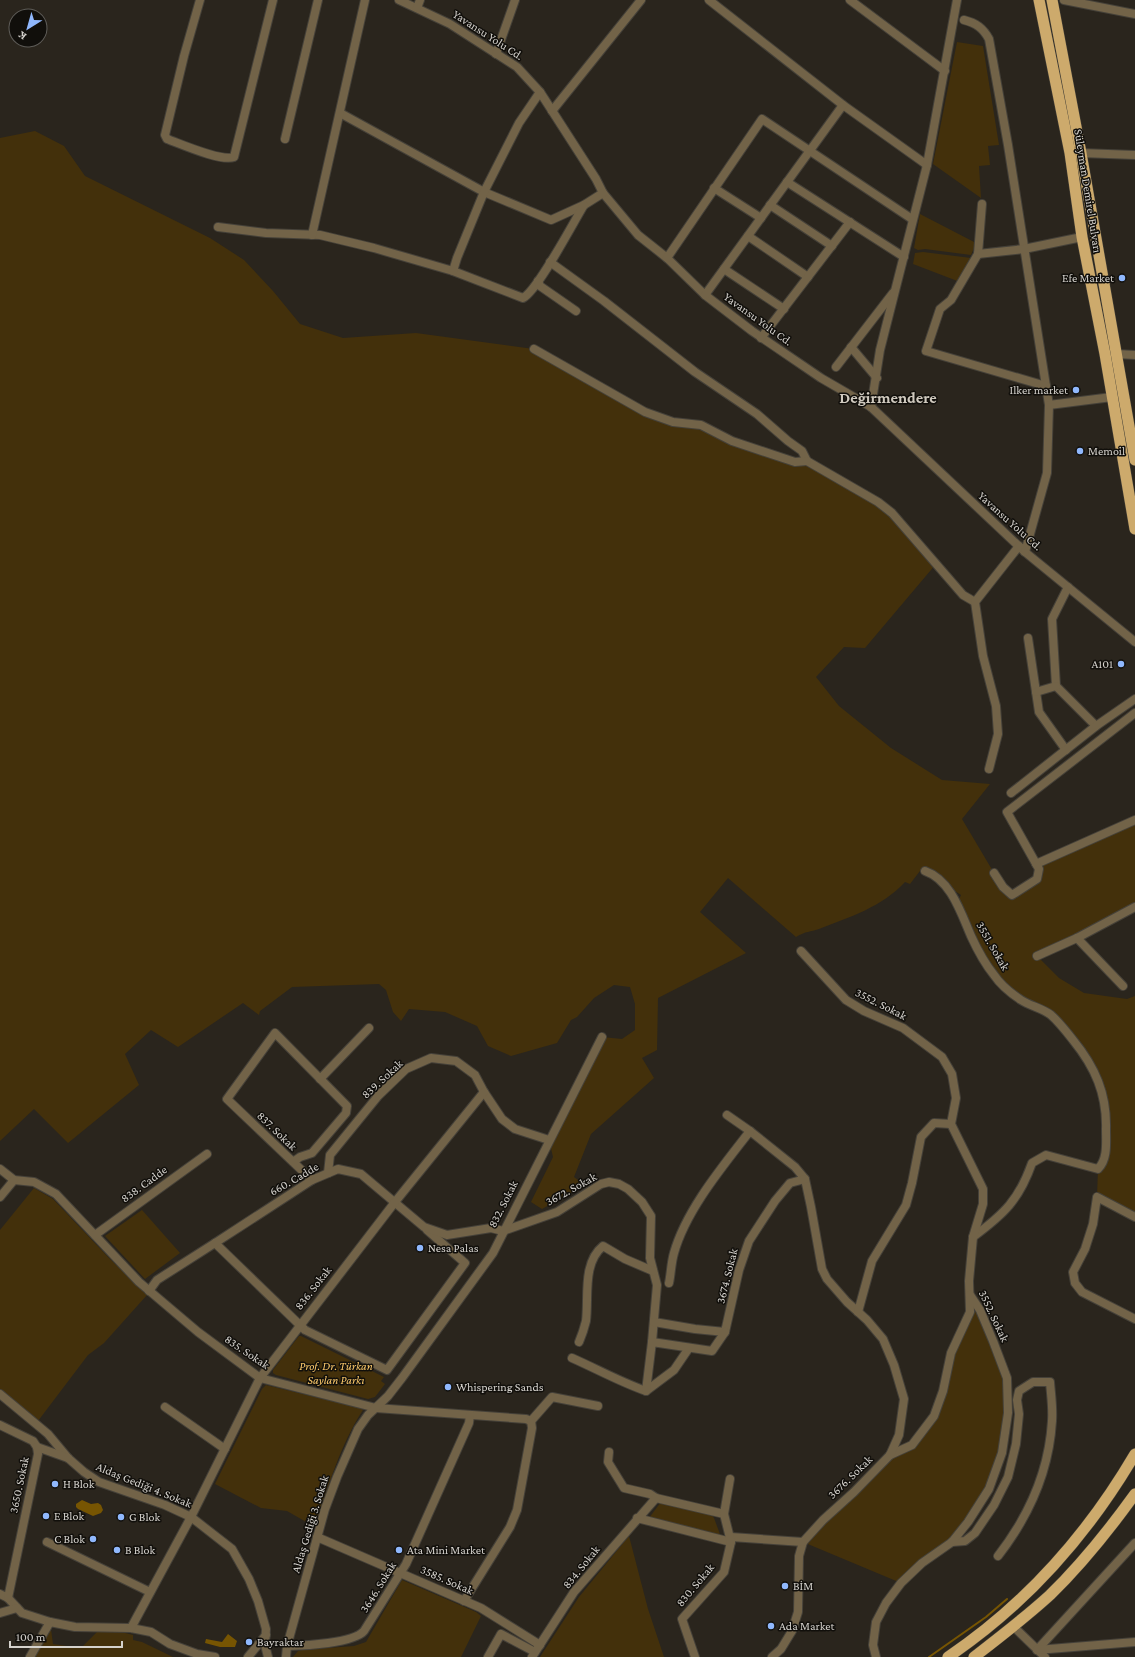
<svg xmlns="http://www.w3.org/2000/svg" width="1135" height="1657" viewBox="0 0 1135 1657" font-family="'Crimson Pro',serif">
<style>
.green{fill:#43300b}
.water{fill:#775502}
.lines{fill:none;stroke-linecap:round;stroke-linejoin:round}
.stream{stroke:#775502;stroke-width:2}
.minor-casing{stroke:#454139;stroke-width:10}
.tertiary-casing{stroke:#454139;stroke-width:10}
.trunk-casing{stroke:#454139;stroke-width:12}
.minor{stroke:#726348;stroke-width:8}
.tertiary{stroke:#726348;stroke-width:8}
.trunk{stroke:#cdaa6c;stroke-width:11}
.poi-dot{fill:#90b8fd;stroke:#110f0b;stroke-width:1.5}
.labels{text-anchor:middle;stroke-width:3;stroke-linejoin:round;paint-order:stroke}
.street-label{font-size:12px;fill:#d5d2cd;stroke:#110f0b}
.poi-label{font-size:12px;fill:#d5d2cd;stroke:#110f0b;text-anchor:start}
.park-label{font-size:12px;font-style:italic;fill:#fecb6c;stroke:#110f0b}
.district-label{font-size:16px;font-weight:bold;fill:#d0cabf;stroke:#110f0b}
</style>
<rect width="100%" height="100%" fill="#2a251d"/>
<g class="green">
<polygon points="957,42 983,46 999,145 988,146 990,165 979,166 981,198 933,164"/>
<path d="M35 131 64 146 85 176 210 238 244 260 273 291 300 324 343 338 416 333 534 349 645 412 701 425 795 462 807 461 878 502 936 564 865 648 844 647 816 677 839 706 891 748 942 780 990 784 962 819 994 873 1012 895 1037 879 1036 864 1135 820V907L1037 956 1059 978 1084 993 1127 999 1135 996V1217L1097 1197 1098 1169 1103 1163 1106 1123 1093 1067 1050 1015 1020 999 994 976 957 904 961 895 925 871 923 867 910 884 905 882C882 907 850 917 819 929 810 932 806 931 796 937L728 878 700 912 746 953 658 998 657 1050 642 1058 654 1078 591 1134 574 1177 585 1185 542 1209 531 1202 553 1157 549 1140 602 1037 622 1039 635 1030V1004L630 987 614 985 594 998 577 1017 571 1020 557 1043 511 1056 488 1046 477 1026 445 1012 409 1009 401 1021 393 1012 386 990 379 984 292 987 260 1011 259 1015 243 1003 178 1047 151 1030 125 1054 139 1085 68 1143 34 1109 0 1141V138Z"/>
<polygon points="920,214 976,243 971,255 925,249 918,250 914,248"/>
<polygon points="923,252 971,258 960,282 913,264 915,253"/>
<polygon points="34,1188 53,1199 108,1257 147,1295 104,1343 88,1355 38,1421 0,1394 0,1230"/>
<polygon points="142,1210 180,1253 145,1279 105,1236"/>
<polygon points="969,1294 1007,1378 1008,1413 989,1489 968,1522 901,1583 803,1542 890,1455 912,1445 934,1416 951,1353 970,1312"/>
<polygon points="299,1336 301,1336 384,1377 381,1381 385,1384 375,1397 368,1399 276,1375 273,1373 273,1370"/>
<path d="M266 1385 360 1408 363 1410C340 1445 328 1487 315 1527L287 1511 261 1508 215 1484 262 1389Z"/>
<polygon points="661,1502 711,1514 714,1518 721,1537 649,1518"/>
<polygon points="629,1536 648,1609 664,1657 540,1657 579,1597"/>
<polygon points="402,1580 476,1612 481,1616 461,1657 293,1657 298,1651 302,1650 354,1646 366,1642"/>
<polygon points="50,1622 53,1644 81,1648 102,1627 133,1635 133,1640 142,1642 173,1657 31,1657"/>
</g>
<g class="water">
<polygon points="82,1500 91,1504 98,1503 101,1505 103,1510 101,1513 93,1516 78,1509 76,1507 76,1504"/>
<polygon points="228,1634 237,1641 235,1647 220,1647 205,1643 206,1639 222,1642"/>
</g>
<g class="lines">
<polyline class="stream" points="929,1657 986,1617 1007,1599"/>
<g class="minor-casing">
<g id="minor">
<path d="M200 0 184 56 165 135 167 139C181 144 221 162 234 157L273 0"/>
<polyline points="399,0 450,24 517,67 540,92 596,179 603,193 638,235 667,258 705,295 752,331 821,378 871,407 1025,552 1135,642"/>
<polyline points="709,0 843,105 927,165"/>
<polyline points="850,0 945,71"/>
<polyline points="1064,0 1135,14"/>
<polyline points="417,8 420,0"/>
<path d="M964 20C976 23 983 28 989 39L1008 145 1049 405 1047 473 1025 552"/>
<polyline points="496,54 515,0"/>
<polyline points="552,111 641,0"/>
<polyline points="340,113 484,192 551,220 584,205 603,193"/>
<polyline points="285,139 318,0"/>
<polyline points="1081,153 1135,155"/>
<polyline points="787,182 904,257"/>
<polyline points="714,188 761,218"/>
<polyline points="982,204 978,254 951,300 940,309 926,351 1046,386"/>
<polyline points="770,205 832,246"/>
<path d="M218 227 266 233 320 235 374 248 453 271 523 298C538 290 573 223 584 205"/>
<polyline points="312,235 365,0"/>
<polyline points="748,236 808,277"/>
<polyline points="978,254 1024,249 1082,237"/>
<polyline points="667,258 762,119 912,219"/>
<polyline points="550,262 604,301 695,372 757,414 788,441 802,451 807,461 878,502 892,513 963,595 975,602"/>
<polyline points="724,269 784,309"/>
<polyline points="453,271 457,258 484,192 519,123 540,92"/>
<polyline points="538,281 540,286 576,311"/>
<polyline points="705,295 843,105"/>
<polyline points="761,338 850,222"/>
<polyline points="851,347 877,378"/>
<polyline points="534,349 645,412 673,422 701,425 732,441 795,462 807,461"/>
<polyline points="1117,354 1135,355"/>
<polyline points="836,367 893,293"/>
<polyline points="1049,405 1112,397"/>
<polyline points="871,407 880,350 927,165 957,0"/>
<polyline points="1068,587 1052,619 1056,686 1096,726"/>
<polyline points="1028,638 1039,712 1066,750"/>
<polyline points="1036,692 1056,686"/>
<polyline points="989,769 998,734 996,706 983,656 975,602 1019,546"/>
<polyline points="1011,793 1096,726 1135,699"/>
<polyline points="1036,864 1135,820"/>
<path d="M925 871C951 880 961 913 971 936 977 949 985 964 994 975 1000 984 1012 994 1021 1000 1030 1006 1042 1008 1051 1015 1059 1022 1066 1031 1073 1040 1095 1067 1107 1094 1106 1129 1106 1143 1108 1159 1098 1169L1046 1155 1032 1163C1019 1200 1004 1214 973 1237"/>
<polyline points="994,873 1003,887 1012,895 1037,879 1039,869 1007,812 1135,713"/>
<polyline points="1077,938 1123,986"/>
<polyline points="801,951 846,1000 864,1011 903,1028 942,1057 952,1074 956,1098 951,1124 983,1189 983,1204 973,1237 969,1281 970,1312 951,1353 943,1391 934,1416 912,1445 890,1455"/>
<polyline points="1037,956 1077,938 1135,907"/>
<polyline points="320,1079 369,1028"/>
<polyline points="727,1115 750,1131 795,1167 805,1179 811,1207 822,1269 827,1279 847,1302 867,1320 883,1339 894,1365 904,1399 899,1435 890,1455 854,1492 823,1520 803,1542 799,1556 798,1612 792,1631 781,1649 772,1657"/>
<polyline points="293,1162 300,1157 312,1153 346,1113 347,1106 275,1033 227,1099 312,1180"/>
<polyline points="0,1169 14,1180 34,1182 56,1194 139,1282 198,1332 260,1378 376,1408 526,1419 531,1421"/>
<polyline points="328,1173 330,1155 378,1096 406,1069 431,1058 456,1061 475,1075 484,1092 502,1119 515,1129 549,1140"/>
<polyline points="0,1197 14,1180"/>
<polyline points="1135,1217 1097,1197 1093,1224 1085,1249 1073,1272 1075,1283 1082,1292 1135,1319"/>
<polyline points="95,1235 207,1154"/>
<polyline points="215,1243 305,1330 387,1370 465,1263 427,1230"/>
<path d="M669 1283C671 1274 671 1263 674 1253 686 1210 723 1166 750 1131"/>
<polyline points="149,1291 157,1280 215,1243 312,1180 338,1169 361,1174 424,1227 447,1235 491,1228 503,1231 557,1212 601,1184 609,1182 619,1184 628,1189 642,1202 651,1216 650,1258 657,1285 652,1342"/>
<polyline points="858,1312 872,1261 906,1205 912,1183 921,1137 934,1123 951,1124"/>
<polyline points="654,1322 695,1329 725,1332 739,1270 749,1241 775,1201 790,1183 805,1179"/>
<path d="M579 1342C582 1335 584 1329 586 1321 589 1297 582 1263 603 1246L625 1259 653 1271"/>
<path d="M572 1358C597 1369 620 1382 646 1391L674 1370 689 1348"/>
<polyline points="646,1391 652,1342 712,1351 725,1332"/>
<polyline points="0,1394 48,1434 68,1458 84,1472 99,1482 165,1505 191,1517 232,1549 249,1579 258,1601 266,1629 265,1645 268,1657"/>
<polyline points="165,1407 225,1449"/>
<polyline points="531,1421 552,1397 598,1406"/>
<polyline points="0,1425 33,1441 37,1447 68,1458"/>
<polyline points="609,1452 608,1462 624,1488 650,1494 656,1498 724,1514"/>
<polyline points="637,1518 731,1542"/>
<polyline points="317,1537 481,1608 540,1645"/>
<polyline points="731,1537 803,1542"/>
<polyline points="47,1542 150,1592"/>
<path d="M952 1542 965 1541 975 1533 994 1505 1008 1477 1016 1444 1019 1414 1017 1400 1019 1391 1033 1382H1050C1051 1395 1053 1408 1052 1421 1049 1472 1029 1516 998 1556"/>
<polyline points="0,1594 8,1598 22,1613 50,1622 75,1627 131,1628 151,1632 170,1644 197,1654 215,1657"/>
<polyline points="8,1598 38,1454 37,1447"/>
<polyline points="464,1601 510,1527 517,1510 532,1428 531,1421"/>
<polyline points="0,1613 17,1608"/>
<polyline points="1014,1627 1045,1657"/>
<polyline points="131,1628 191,1517 260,1378 395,1202 484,1092"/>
<path d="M287 1646C304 1646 354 1643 364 1631L406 1564 469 1423 470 1415"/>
<polyline points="1037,1650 1135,1543"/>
<polyline points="1037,1650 1135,1642"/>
<polyline points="30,1657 50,1622"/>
<polyline points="248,1657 266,1635"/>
<polyline points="488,1657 501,1634 535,1652"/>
<polyline points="532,1657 574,1592 656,1498"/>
<polyline points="695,1657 682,1619 724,1572 731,1542 724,1514 730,1479"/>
<polyline points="876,1657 873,1645 876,1622 886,1603 901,1583 922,1563 952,1542 968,1522 989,1489 1002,1453 1008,1413 1007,1378 993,1341 980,1310 970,1295"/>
</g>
</g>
<g class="tertiary-casing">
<polyline id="tertiary" points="286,1657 287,1646 325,1509 337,1477 358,1429 368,1415 388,1396 402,1378 493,1253 602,1037"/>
</g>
<g class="trunk-casing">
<g id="trunk">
<polyline points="1039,0 1070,153 1082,237 1105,354 1135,529"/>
<polyline points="1052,0 1081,153 1135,460"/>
<path d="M948 1657C1025 1605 1088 1534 1135 1454"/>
<path d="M974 1657C1000 1637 1026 1617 1050 1595 1082 1564 1109 1530 1135 1494"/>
</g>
</g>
<use href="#minor" class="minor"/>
<use href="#tertiary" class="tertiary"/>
<use href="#trunk" class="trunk"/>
</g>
<g class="poi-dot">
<circle cx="1122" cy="278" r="4"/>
<circle cx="1076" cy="390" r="4"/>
<circle cx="1080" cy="451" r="4"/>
<circle cx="1121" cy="664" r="4"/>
<circle cx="420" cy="1248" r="4"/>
<circle cx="448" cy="1387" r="4"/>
<circle cx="55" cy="1484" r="4"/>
<circle cx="46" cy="1516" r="4"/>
<circle cx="121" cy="1517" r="4"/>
<circle cx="93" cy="1539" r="4"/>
<circle cx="117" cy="1550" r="4"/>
<circle cx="399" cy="1550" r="4"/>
<circle cx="785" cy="1586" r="4"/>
<circle cx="771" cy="1626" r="4"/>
<circle cx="249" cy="1642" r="4"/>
</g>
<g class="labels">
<g class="street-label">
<text transform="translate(488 35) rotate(33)" y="4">Yavansu Yolu Cd.</text>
<text transform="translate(1088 191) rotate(81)" y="4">Süleyman Demirel Bulvarı</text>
<text transform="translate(758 319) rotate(36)" y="4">Yavansu Yolu Cd.</text>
<text transform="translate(1010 521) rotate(42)" y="4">Yavansu Yolu Cd.</text>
<text transform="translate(993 946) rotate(60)" y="4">3551. Sokak</text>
<text transform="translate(881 1004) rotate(27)" y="4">3552. Sokak</text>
<text transform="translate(382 1079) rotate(-43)" y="4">839. Sokak</text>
<text transform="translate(277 1131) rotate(44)" y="4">837. Sokak</text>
<text transform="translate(294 1179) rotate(-30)" y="4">660. Cadde</text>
<text transform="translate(144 1184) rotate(-36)" y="4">838. Cadde</text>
<text transform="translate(571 1189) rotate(-29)" y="4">3672. Sokak</text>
<text transform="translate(503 1204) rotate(-63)" y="4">832. Sokak</text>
<text transform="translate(727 1276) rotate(-76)" y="4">3674. Sokak</text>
<text transform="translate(313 1288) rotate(-52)" y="4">836. Sokak</text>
<text transform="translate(994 1316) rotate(65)" y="4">3552. Sokak</text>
<text transform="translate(247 1352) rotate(34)" y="4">835. Sokak</text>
<text transform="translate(850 1477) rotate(-44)" y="4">3676. Sokak</text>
<text transform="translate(19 1485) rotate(-78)" y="4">3650. Sokak</text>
<text transform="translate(144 1485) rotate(22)" y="4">Aldaş Gediği 4. Sokak</text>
<text transform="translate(310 1524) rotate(-73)" y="4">Aldaş Gediği 3. Sokak</text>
<text transform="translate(581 1567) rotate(-51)" y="4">834. Sokak</text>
<text transform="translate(447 1580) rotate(24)" y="4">3585. Sokak</text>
<text transform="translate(695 1585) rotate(-50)" y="4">830. Sokak</text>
<text transform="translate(378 1587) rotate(-58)" y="4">3646. Sokak</text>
</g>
<g class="poi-label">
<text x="1114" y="282" text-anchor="end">Efe Market</text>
<text x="1068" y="394" text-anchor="end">Ilker market</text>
<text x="1088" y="455">Memoil</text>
<text x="1113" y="668" text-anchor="end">A101</text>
<text x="428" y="1252">Nesa Palas</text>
<text x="456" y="1391">Whispering Sands</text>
<text x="63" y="1488">H Blok</text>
<text x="54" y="1520">E Blok</text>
<text x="129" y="1521">G Blok</text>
<text x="85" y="1543" text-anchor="end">C Blok</text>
<text x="125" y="1554">B Blok</text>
<text x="407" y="1554">Ata Mini Market</text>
<text x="793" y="1590">BİM</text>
<text x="779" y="1630">Ada Market</text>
<text x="257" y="1646">Bayraktar</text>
</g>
<g class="park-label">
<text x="336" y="1370">Prof. Dr. Türkan<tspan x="336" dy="14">Saylan Parkı</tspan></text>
</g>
<g class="district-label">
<text x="888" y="403">Değirmendere</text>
</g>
</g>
<g transform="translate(28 28) rotate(217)"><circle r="19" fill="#110f0b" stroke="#5f5d59"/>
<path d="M0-3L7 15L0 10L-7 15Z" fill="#90b8fd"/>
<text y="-6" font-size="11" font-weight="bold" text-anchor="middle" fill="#d5d2cd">K</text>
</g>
<path d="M10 1641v6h112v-6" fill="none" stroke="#d5d2cd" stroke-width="2"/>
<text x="16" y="1641" font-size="12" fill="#d5d2cd" stroke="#110f0b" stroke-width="3" paint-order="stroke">100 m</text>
</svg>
